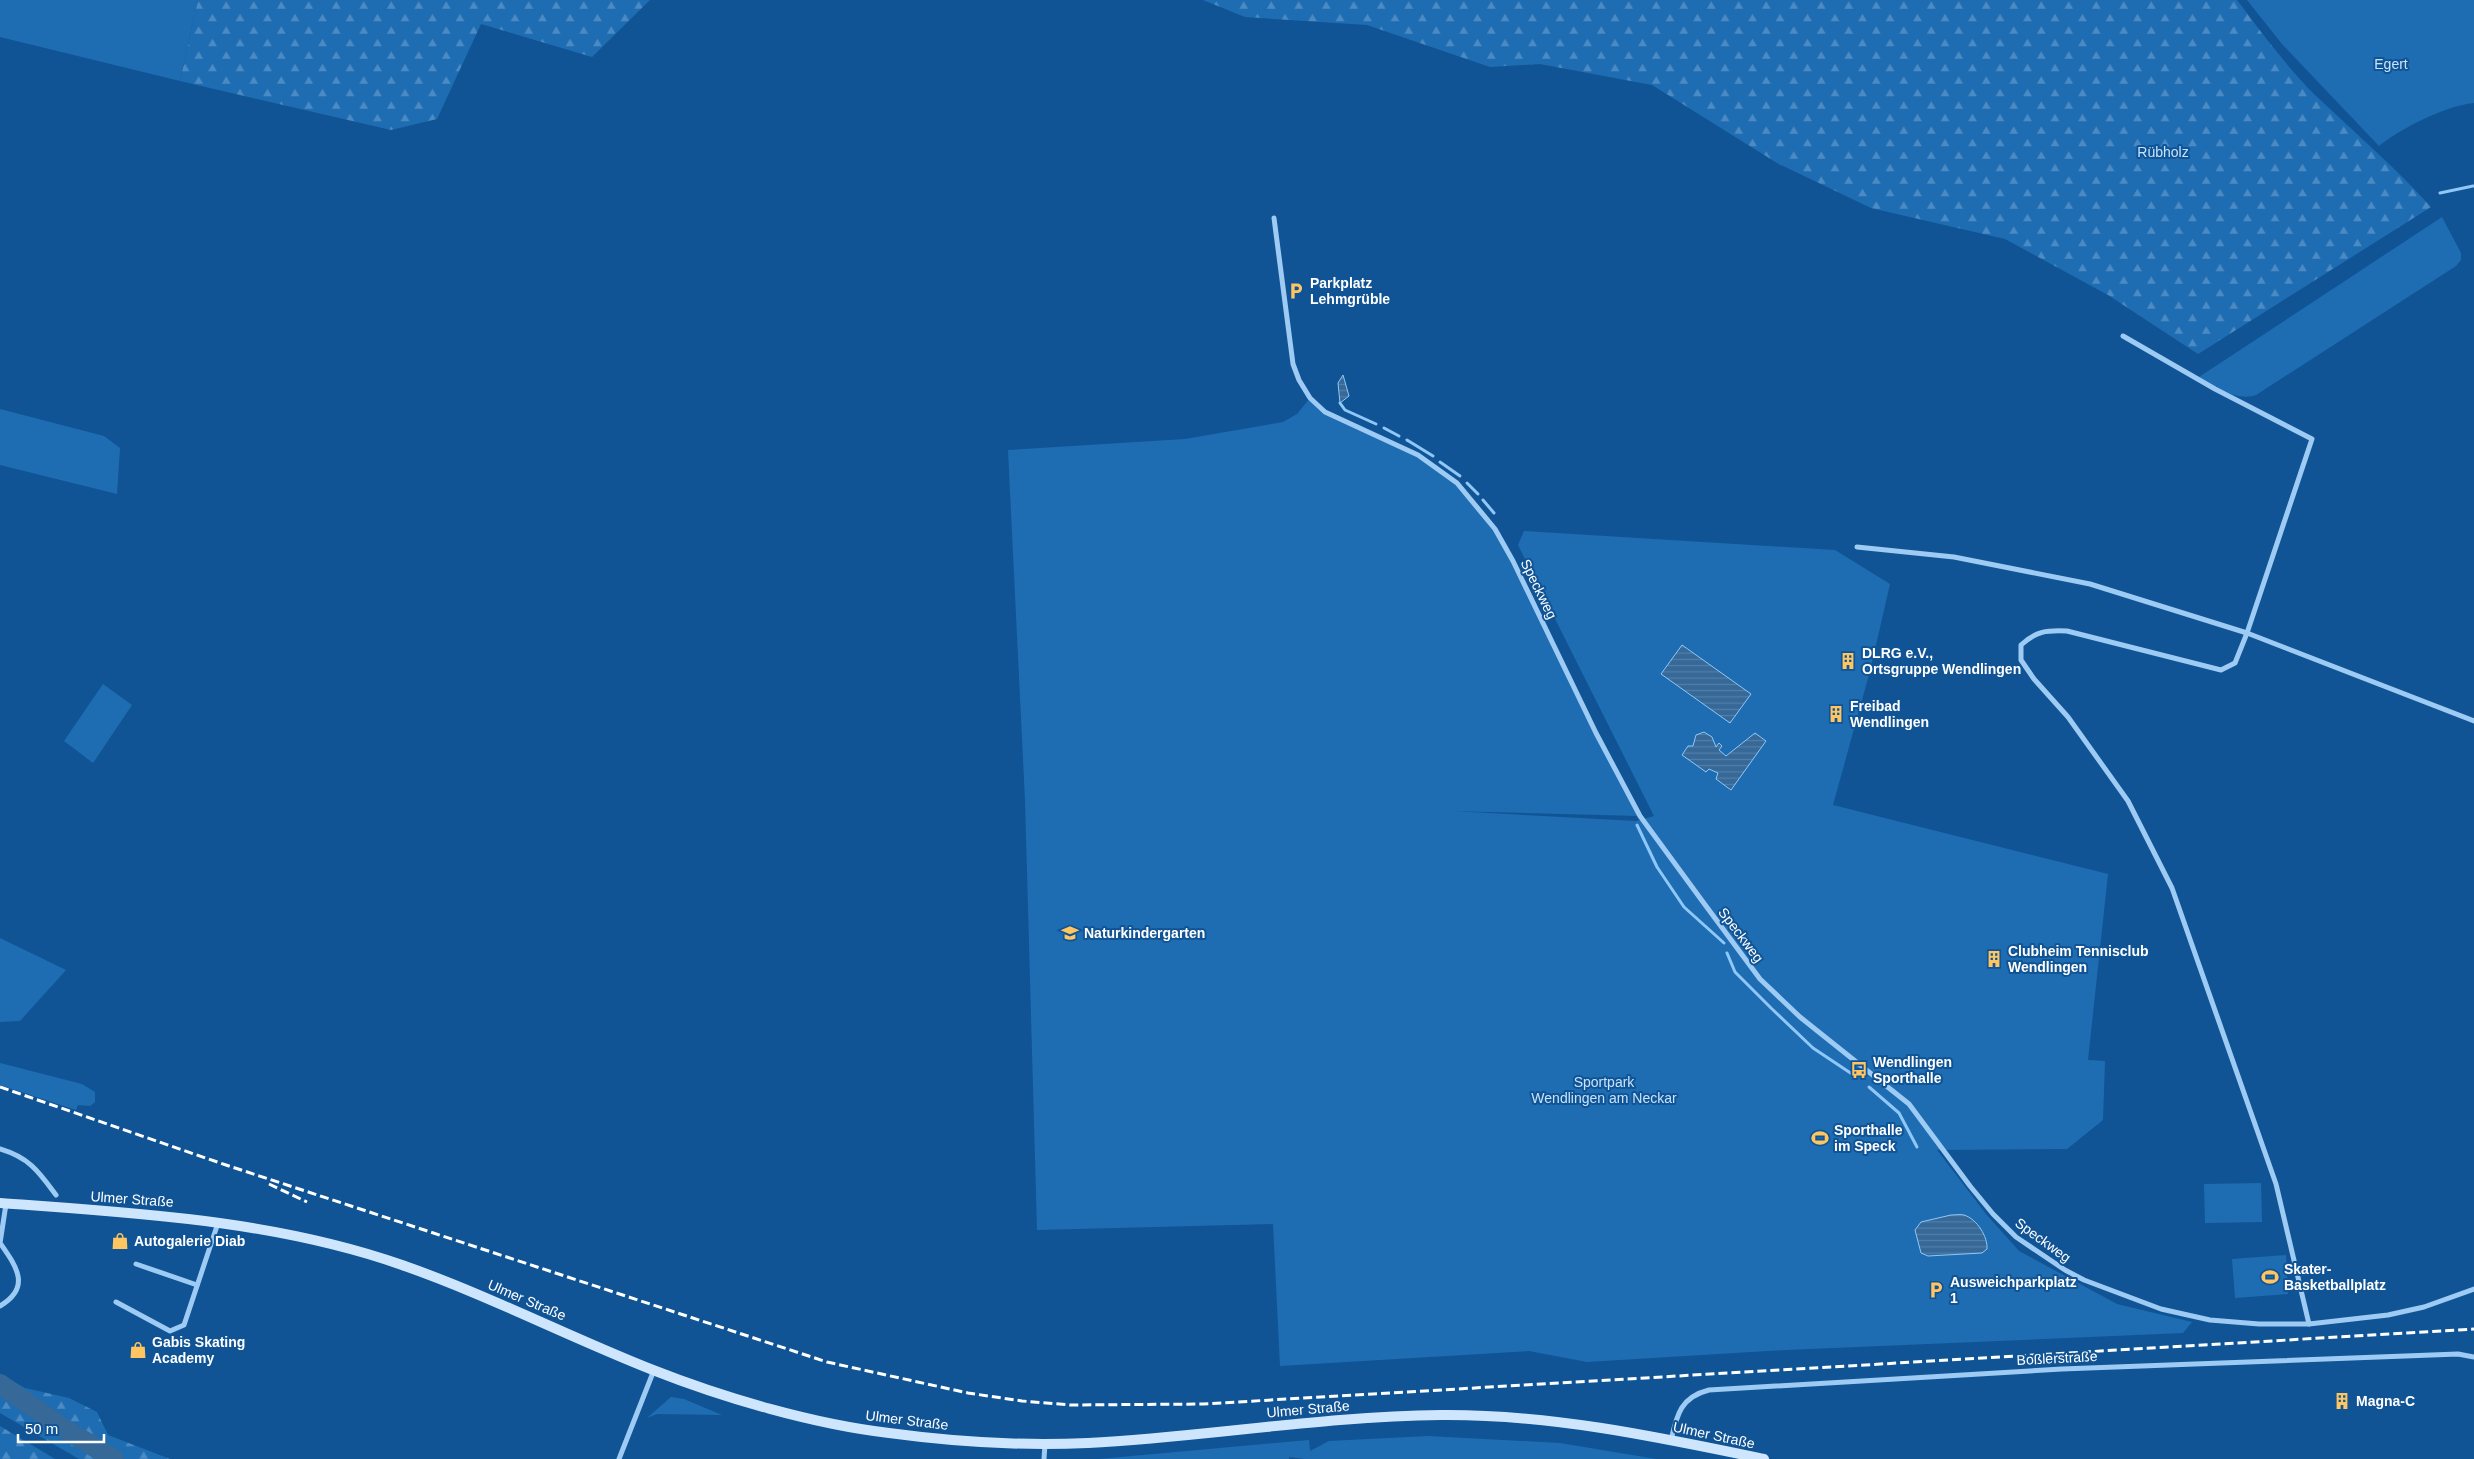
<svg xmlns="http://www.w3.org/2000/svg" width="2474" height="1459" viewBox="0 0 2474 1459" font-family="Arial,sans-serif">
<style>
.green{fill:#1e6db3}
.forest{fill:url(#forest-firs)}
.water{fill:url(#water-rules);stroke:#8fc8f8}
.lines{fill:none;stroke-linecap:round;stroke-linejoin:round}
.stream{stroke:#8fc8f8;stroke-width:3}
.river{stroke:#366898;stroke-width:20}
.minor{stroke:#9ecbf4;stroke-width:5}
.secondary{stroke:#cee6fd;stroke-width:10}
.rail{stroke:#fff;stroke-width:3;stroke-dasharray:9 4;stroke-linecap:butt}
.labels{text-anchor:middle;stroke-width:4;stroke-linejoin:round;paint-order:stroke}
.park-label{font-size:14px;fill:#c6e4fe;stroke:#105495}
.poi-label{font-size:14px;font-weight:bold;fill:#fff;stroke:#105495;text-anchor:start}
.street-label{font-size:14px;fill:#fff;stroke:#105495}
</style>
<defs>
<pattern id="forest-firs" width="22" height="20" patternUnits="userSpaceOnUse" patternTransform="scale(1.25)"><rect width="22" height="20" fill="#1e6db3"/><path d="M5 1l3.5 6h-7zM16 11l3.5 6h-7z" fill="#4b8ac2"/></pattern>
<pattern id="water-rules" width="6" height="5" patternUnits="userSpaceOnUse" patternTransform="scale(1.25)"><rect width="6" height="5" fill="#366898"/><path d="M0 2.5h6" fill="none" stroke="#547fa7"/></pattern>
</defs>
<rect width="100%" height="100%" fill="#105495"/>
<g class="green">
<polygon points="0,0 198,0 180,81 0,37"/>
<path d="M2247 0H2474V103C2444 106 2402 128 2379 146L2282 44Z"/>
<path d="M2442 217 2461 253V260L2456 266 2256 395C2236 402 2216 386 2199 377Z"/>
<polygon points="1310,398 1325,412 1418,455 1457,483 1495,529 1640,816 1453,811 1636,821 1654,816 1518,545 1524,531 1835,550 1890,584 1870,671 1833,805 2108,874 2088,1060 2105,1061 2103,1120 2067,1149 1937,1150 1986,1214 2019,1251 2117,1304 2192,1322 2183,1333 1786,1350 1587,1362 1529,1351 1280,1366 1273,1224 1037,1230 1025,800 1008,450 1185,439 1283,422 1297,414"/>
<polygon points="0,409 104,436 120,448 117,494 0,465"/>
<polygon points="103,684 132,705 93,763 64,741"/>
<polygon points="0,938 66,970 20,1021 0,1022"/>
<polygon points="0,1063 82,1084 95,1092 95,1102 90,1106 78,1105 76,1110 0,1085"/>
<polygon points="2261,1183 2262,1222 2205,1223 2204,1184"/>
<polygon points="2286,1255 2288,1294 2235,1298 2232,1259"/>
<polygon points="671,1397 684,1399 722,1415 657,1414 647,1418"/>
<polygon points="1428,1436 1560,1443 1656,1459 1305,1459 1289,1457 1289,1459 1099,1459 1309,1440 1310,1451 1329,1441"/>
</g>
<g class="forest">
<polygon points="198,0 650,0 592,57 481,24 437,119 391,130 180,81"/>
<path d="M1203 0H2237C2261 32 2286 66 2315 95 2354 132 2395 167 2431 207L2198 354 2108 295 2005 239 1871 208 1777 163 1652 85 1540 64 1490 67 1367 25 1245 17Z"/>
<polygon points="0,1374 25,1388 69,1398 97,1412 108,1435 170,1459 79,1459 0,1413"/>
<polygon points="0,1426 55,1459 0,1459"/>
</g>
<g class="water">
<polygon points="1343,375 1349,396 1340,403 1338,383"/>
<polygon points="1682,645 1751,694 1730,723 1661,674"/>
<polygon points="1704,732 1712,737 1716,747 1719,743 1722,746 1719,750 1726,756 1755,733 1766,741 1731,790 1716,779 1718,773 1709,769 1706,772 1682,755 1688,746 1693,746 1696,735"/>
<path d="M1951 1215C1955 1215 1961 1214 1964 1215 1977 1219 1988 1237 1987 1249L1982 1253 1928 1256 1921 1253 1915 1230 1921 1222Z"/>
</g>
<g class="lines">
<g class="stream">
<polyline points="2440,193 2473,186"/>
<polyline points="1340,403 1345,410 1376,424"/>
<polyline points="1384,428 1399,436"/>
<polyline points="1407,440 1433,456"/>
<polyline points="1440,462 1460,476"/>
<polyline points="1467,483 1478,494"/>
<polyline points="1483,500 1494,513"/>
<polyline points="1637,825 1657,867 1684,907 1724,943"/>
<polyline points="1727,953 1735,972 1771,1008 1813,1048 1855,1076"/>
<polyline points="1869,1087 1899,1113 1917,1147"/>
</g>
<polyline class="river" points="0,1384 63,1428 114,1459"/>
<g class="minor">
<polyline points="1274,218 1293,364 1299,380 1310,398 1325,412 1418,455 1457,483 1495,529 1513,561 1596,733 1640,816 1703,902 1760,979 1800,1017 1909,1104 1970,1186 1993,1214 2016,1237 2065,1270 2084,1280 2161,1309 2210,1320 2259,1324 2309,1324 2388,1315 2424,1307 2474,1289"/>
<path d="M2123 336 2215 389 2312 439 2247 633 2235 663 2221 670 2067 631C2047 630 2036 631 2021 645V660L2034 679 2068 717 2128 801 2172 888 2276 1184 2309 1324"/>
<polyline points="1857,547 1954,557 2090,584 2247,633 2474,721"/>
<path d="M0 1149C30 1158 39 1172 56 1195"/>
<polyline points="136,1264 197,1285"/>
<polyline points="116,1302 170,1331 184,1325 218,1223"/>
<path d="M0 1306C32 1287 16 1266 0 1243L6 1204"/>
<path d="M1671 1440C1677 1414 1681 1397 1709 1390L2062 1369 2458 1354 2474 1357"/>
<polyline points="619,1459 654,1370"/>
<polyline points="1044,1459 1045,1444"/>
</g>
<path class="secondary" d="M0 1203C135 1213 274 1220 402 1265 488 1295 569 1337 653 1370 724 1398 813 1424 889 1433 955 1442 1022 1446 1088 1443 1206 1437 1323 1416 1441 1415 1550 1414 1658 1437 1764 1459"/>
<g class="rail">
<polyline points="0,1087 226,1165 827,1362 968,1393 1022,1401 1070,1405 1203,1404 2474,1329"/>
<polyline points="269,1184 307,1202"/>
</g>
</g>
<defs>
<g id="parking-bare" transform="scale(1.35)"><path d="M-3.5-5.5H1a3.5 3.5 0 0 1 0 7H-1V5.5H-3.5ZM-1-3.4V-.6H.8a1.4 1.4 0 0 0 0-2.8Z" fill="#ffc561" stroke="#105495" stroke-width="2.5" paint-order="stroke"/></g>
<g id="building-bare" transform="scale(1.35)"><path d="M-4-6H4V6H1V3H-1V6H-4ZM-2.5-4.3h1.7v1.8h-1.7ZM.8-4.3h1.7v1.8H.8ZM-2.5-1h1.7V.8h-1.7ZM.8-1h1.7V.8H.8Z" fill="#ffc561" stroke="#105495" stroke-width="2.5" paint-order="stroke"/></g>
<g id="school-bare" transform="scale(1.35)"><path d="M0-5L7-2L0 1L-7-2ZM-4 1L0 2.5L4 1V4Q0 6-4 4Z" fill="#ffc561" stroke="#105495" stroke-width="2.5" paint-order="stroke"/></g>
<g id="bus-bare" transform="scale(1.35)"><path d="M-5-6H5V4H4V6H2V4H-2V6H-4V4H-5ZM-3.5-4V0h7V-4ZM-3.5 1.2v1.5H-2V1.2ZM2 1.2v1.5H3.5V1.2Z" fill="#ffc561" stroke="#105495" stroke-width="2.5" paint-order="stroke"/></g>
<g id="stadium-bare" transform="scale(1.35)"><path d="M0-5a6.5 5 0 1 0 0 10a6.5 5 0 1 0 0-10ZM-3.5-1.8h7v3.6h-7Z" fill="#ffc561" stroke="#105495" stroke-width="2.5" paint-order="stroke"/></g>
<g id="shop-bare" transform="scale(1.35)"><path d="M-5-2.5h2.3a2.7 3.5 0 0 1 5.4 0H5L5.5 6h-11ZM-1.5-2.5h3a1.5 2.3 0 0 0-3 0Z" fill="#ffc561" stroke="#105495" stroke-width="2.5" paint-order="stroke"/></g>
</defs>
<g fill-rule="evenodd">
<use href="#parking-bare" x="1296" y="291"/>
<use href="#building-bare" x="1848" y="661"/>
<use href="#building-bare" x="1836" y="714"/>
<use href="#school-bare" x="1070" y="933"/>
<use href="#building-bare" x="1994" y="959"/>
<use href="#bus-bare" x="1859" y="1070"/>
<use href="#stadium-bare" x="1820" y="1138"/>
<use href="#shop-bare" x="120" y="1241"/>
<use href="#stadium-bare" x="2270" y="1277"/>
<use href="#parking-bare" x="1936" y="1290"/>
<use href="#shop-bare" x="138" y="1350"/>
<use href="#building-bare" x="2342" y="1401"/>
</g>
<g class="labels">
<g class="park-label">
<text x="2391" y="69">Egert</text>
<text x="2163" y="157">Rübholz</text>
<text x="1604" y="1087">Sportpark<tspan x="1604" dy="16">Wendlingen am Neckar</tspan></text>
</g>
<g class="poi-label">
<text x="1310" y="288">Parkplatz<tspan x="1310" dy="16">Lehmgrüble</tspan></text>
<text x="1862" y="658">DLRG e.V.,<tspan x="1862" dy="16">Ortsgruppe Wendlingen</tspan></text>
<text x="1850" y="711">Freibad<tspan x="1850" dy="16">Wendlingen</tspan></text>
<text x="1084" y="938">Naturkindergarten</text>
<text x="2008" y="956">Clubheim Tennisclub<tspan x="2008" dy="16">Wendlingen</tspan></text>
<text x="1873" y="1067">Wendlingen<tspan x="1873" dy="16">Sporthalle</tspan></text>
<text x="1834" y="1135">Sporthalle<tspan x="1834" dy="16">im Speck</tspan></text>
<text x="134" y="1246">Autogalerie Diab</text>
<text x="2284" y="1274">Skater-<tspan x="2284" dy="16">Basketballplatz</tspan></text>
<text x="1950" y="1287">Ausweichparkplatz<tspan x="1950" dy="16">1</tspan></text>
<text x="152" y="1347">Gabis Skating<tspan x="152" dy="16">Academy</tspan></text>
<text x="2356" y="1406">Magna-C</text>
</g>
<g class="street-label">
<text transform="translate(1539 589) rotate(64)" y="5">Speckweg</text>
<text transform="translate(1741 935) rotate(53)" y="5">Speckweg</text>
<text transform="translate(132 1199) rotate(4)" y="5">Ulmer Straße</text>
<text transform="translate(2043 1240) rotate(36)" y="5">Speckweg</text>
<text transform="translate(527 1300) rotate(23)" y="5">Ulmer Straße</text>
<text transform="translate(2057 1358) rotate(-3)" y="5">Boßlerstraße</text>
<text transform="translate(1308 1409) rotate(-5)" y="5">Ulmer Straße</text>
<text transform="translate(907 1420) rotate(7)" y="5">Ulmer Straße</text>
<text transform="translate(1714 1435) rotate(12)" y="5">Ulmer Straße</text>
</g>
</g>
<path d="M18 1434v8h86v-8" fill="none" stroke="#ffffff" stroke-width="2.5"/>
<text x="25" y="1434" font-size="15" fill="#ffffff" stroke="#105495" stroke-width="4" paint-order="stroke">50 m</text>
</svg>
